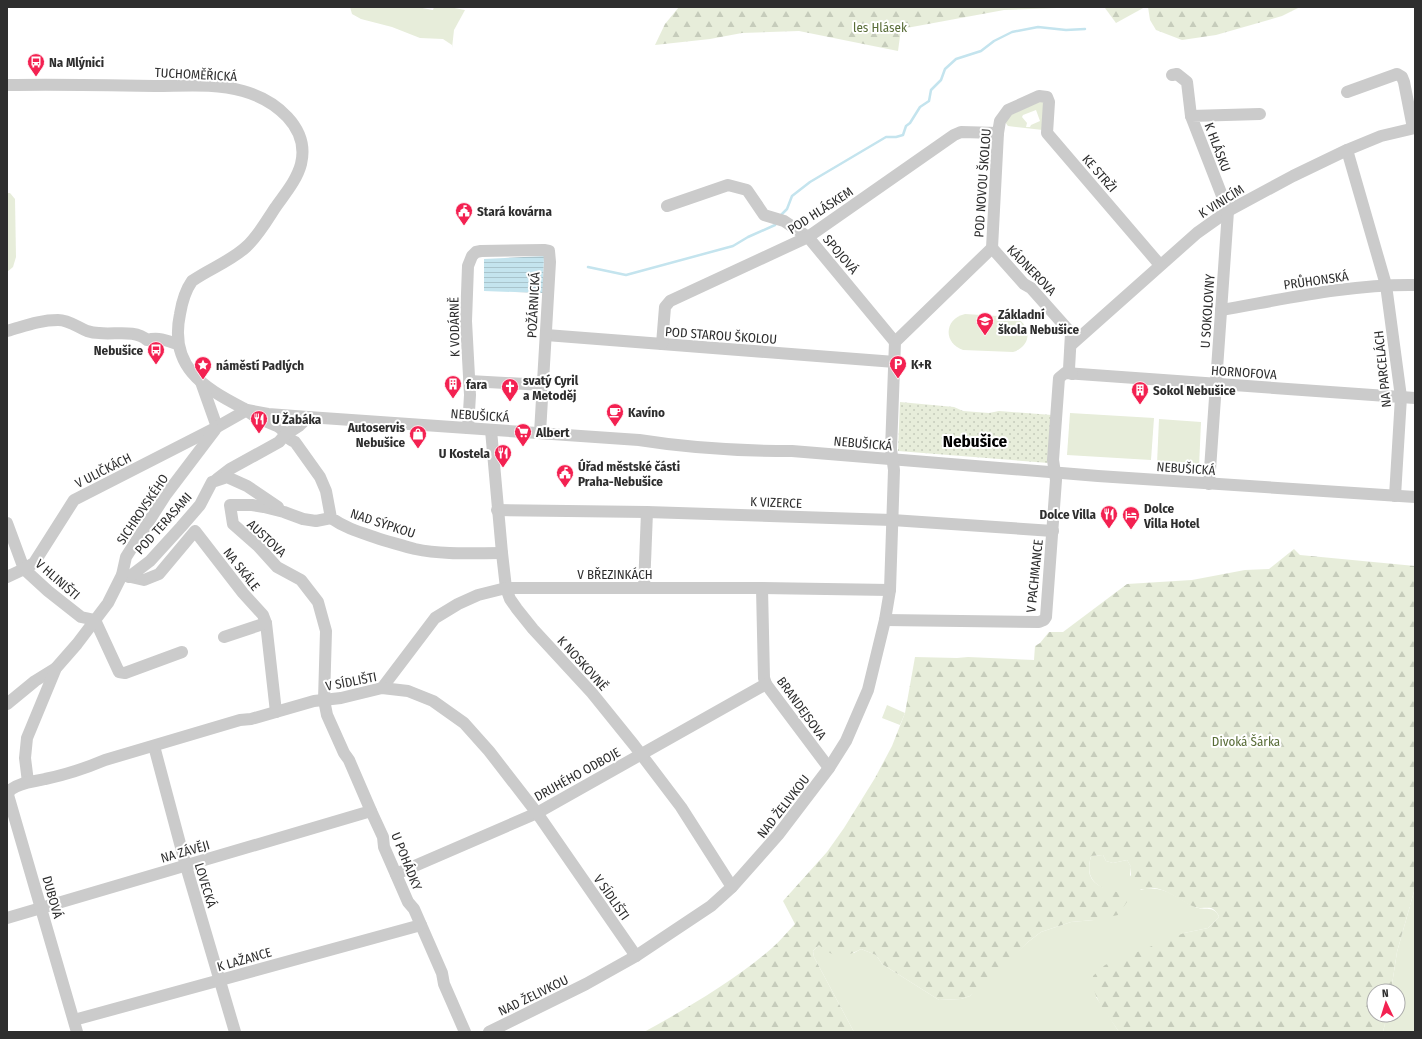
<svg xmlns="http://www.w3.org/2000/svg" width="1422" height="1039" viewBox="0 0 1422 1039" font-family="'Fira Sans Condensed',sans-serif">
<style>
.green{fill:#e7edda;fill-rule:evenodd}
.forest{fill:url(#forest-firs)}
.park{fill:url(#park-dots)}
.water{fill:url(#water-rules)}
.lines{fill:none;stroke-linecap:round;stroke-linejoin:round}
.stream{stroke:#c4e4ee;stroke-width:2.5}
.minor{stroke:#cbcbcb;stroke-width:12}
.labels{text-anchor:middle;stroke-width:4;stroke-linejoin:round;paint-order:stroke}
.park-label{font-size:13px;fill:#596d38;stroke:#fff}
.poi-label{font-size:13px;font-weight:bold;fill:#2e2e2e;stroke:#fff;text-anchor:start}
.street-label{font-size:13px;fill:#2e2e2e;stroke:#fff}
.district-label{font-size:17px;font-weight:bold;fill:#000;stroke:#fff}
</style>
<defs>
<pattern id="forest-firs" width="22" height="20" patternUnits="userSpaceOnUse"><rect width="22" height="20" fill="#e7edda"/><path d="M5 1l3.5 6h-7zM16 11l3.5 6h-7z" fill="#c6ccbb"/></pattern>
<pattern id="park-dots" width="8" height="8" patternUnits="userSpaceOnUse"><rect width="8" height="8" fill="#e7edda"/><path d="M2 2h.1M6 6h.1" fill="none" stroke="#c6ccbb" stroke-width="1.8" stroke-linecap="round"/></pattern>
<pattern id="water-rules" width="6" height="5" patternUnits="userSpaceOnUse"><rect width="6" height="5" fill="#c4e4ee"/><path d="M0 2.5h6" fill="none" stroke="#a9c4cc"/></pattern>
</defs>
<rect width="100%" height="100%" fill="#fff"/>
<g class="green">
<polygon points="350,7 417,7 433,10 434,7 449,7 465,10 454,30 452,48 452,45 443,39 420,38 392,27 361,19 352,14"/>
<path d="M1046 99 1043 130 1008 126 1001 117ZM1036 110 1040 121 1031 125 1030 127H1026L1027 123 1022 117 1023 115Z"/>
<polygon points="7,193 10,193 15,199 16,257 13,267 7,272"/>
<path d="M965 314 1015 317C1032 326 1032 346 1013 352L963 350C943 343 944 319 965 314Z"/>
<polygon points="1070,413 1154,418 1151,460 1067,455"/>
<polygon points="1159,419 1201,422 1199,467 1157,464"/>
<polygon points="887,705 905,713 900,725 882,718"/>
<path d="M1103 855 1106 861 1113 863 1127 860 1131 867 1130 875 1141 890C1163 884 1176 898 1195 907 1204 911 1215 905 1219 917L1208 928 1184 933 1096 997 1119 1032H854L814 957 813 951 819 945 854 953 861 949 876 955 882 964 939 1000 961 999 970 996 1028 942 1041 932 1071 922 1094 920 1105 889C1089 882 1087 872 1091 856Z"/>
<polygon points="1415,888 1415,1032 1383,1032 1387,1015 1398,1015 1398,991 1391,991 1397,952"/>
</g>
<g class="forest">
<polygon points="679,7 1084,7 1004,10 901,29 898,51 799,31 742,33 710,39 655,45 665,24"/>
<polygon points="1106,7 1145,7 1116,23 1105,8"/>
<polygon points="1148,7 1300,7 1282,16 1216,35 1182,40 1156,30 1150,20"/>
<path d="M1294 549 1300 555 1415 566V888L1397 952 1391 991H1374V1015H1387L1383 1032H1119C1108 1015 1091 998 1093 976L1105 965 1184 933 1208 928 1219 917C1218 913 1214 909 1211 908 1206 907 1200 909 1195 907 1183 903 1173 893 1159 889 1147 885 1142 895 1131 884V867L1127 860 1113 863 1106 861 1103 855 1091 856C1083 885 1101 887 1123 894L1127 902 1118 915 1094 920 1071 922 1041 932 1028 942 990 981 970 996 961 999 939 1000 882 964 876 955 861 949C852 954 839 959 830 953 826 951 823 948 819 945L813 951 814 957 854 1032H644C686 1009 737 979 772 948 780 941 787 932 795 924L783 901 827 852 844 828 875 778 892 746 905 713 915 657 957 658 968 657 1034 660 1035 646 1040 643 1049 632H1063L1127 584 1192 580 1245 570 1269 569Z"/>
</g>
<polygon class="park" points="900,402 954,407 963,411 989,413 999,411 1052,415 1049,463 898,451"/>
<polygon class="water" points="544,256 543,293 484,291 484,259"/>
<g class="lines">
<g class="stream">
<polyline points="781,215 787,209 792,196 810,182 886,137 896,137 903,135 906,126 910,123 920,107 929,101 931,90 941,80 945,69 956,59 981,51 994,41 1012,32 1038,27 1066,30 1085,29"/>
<polyline points="588,267 626,275 733,246 748,237 775,225 777,222"/>
</g>
<g class="minor">
<polyline points="1172,75 1177,74 1187,82 1191,116"/>
<path d="M7 85C56 84 106 85 155 86 184 86 215 83 243 91 275 100 310 127 301 164 297 180 284 195 275 208 266 222 258 236 246 247 231 261 209 269 192 281 185 291 182 302 180 314 169 366 202 387 243 408 248 411 252 415 258 418 262 420 267 422 272 424 274 425 278 426 280 428 286 433 286 439 295 442L320 477 326 491 331 518C344 527 356 531 371 536 385 541 400 545 415 549 443 555 473 553 502 553"/>
<polyline points="1347,92 1397,74 1402,77 1404,82 1413,128"/>
<polyline points="1347,150 1386,285 1401,397 1395,496"/>
<polyline points="667,206 728,185 747,190 764,215 784,221 808,237 895,342"/>
<polyline points="992,248 998,133 1000,121 1008,110 1039,96 1047,97 1049,102 1047,133 1160,265"/>
<path d="M1221 310C1285 299 1350 284 1415 285"/>
<path d="M7 331C25 326 39 320 58 320 69 320 77 327 87 331 90 332 95 333 99 333 114 335 135 329 147 340 158 337 166 340 177 344"/>
<polyline points="546,335 895,362"/>
<polyline points="662,344 665,307 670,301 808,237 954,135 961,132 998,133"/>
<polyline points="1071,345 1197,233 1228,211 1293,176 1347,150 1381,136 1415,128"/>
<polyline points="469,381 543,385"/>
<polyline points="201,382 217,427"/>
<polyline points="468,428 470,395 466,321 468,266 472,256 476,252 481,251 544,250 549,251 550,262 540,433"/>
<polyline points="491,430 502,553 506,588 510,599 517,609 533,629 592,693 634,745 681,807 732,887"/>
<polyline points="217,479 230,469 279,442 285,435 299,426 308,417"/>
<polyline points="1209,484 1228,211 1191,116 1260,114"/>
<polyline points="497,510 647,512 892,520 1053,531"/>
<polyline points="331,518 316,521 303,519 284,512 264,507 252,505 230,505 233,524 258,546 277,567 301,580 318,602 326,631 324,700 327,715 344,753 349,760 371,811 383,837 384,847 408,902 414,909 442,973 444,984 465,1032"/>
<polyline points="7,523 24,569 48,591 81,617 95,620 119,672 125,673 182,652"/>
<polyline points="122,575 144,580 159,574 195,531 243,593 263,615 266,623 276,712"/>
<path d="M7 577 24 569 34 563 74 500 217 427 247 410 268 414 308 417 639 440C689 448 741 451 792 451L1098 476 1415 497"/>
<polyline points="129,577 150,561 181,527 200,505 212,482 227,477 247,486 278,507"/>
<polyline points="644,588 647,512"/>
<polyline points="762,588 764,678 766,684 829,768"/>
<polyline points="885,620 1039,622 1044,620 1046,617 1056,480 1053,460 1059,378 1065,373 1415,398"/>
<polyline points="224,637 266,623"/>
<polyline points="382,688 435,618 458,604 478,595 506,588 762,588 890,590"/>
<polyline points="7,704 35,681 56,668"/>
<polyline points="154,746 186,866 235,1032"/>
<polyline points="28,782 25,758 27,738 56,668 77,644 108,603 122,575 126,557 165,496 215,430"/>
<polyline points="396,874 537,813 766,684"/>
<polyline points="7,918 371,811"/>
<polyline points="74,1020 421,925"/>
<path d="M77 1032 8 795 10 790C20 782 33 782 45 779 65 775 86 768 105 760L240 720 251 719 314 701 341 698 382 688 408 691 433 701 464 723 489 751 537 813 636 956"/>
<polyline points="489,1032 586,984 636,956 711,906 732,887 778,835 829,768 846,741 868,690 885,620 890,590 894,470 891,449 895,342 992,248 1024,284 1031,288 1071,333 1069,369 1072,374"/>
</g>
</g>
<defs>
<g id="bus-pin" transform="scale(0.9)"><path d="M0 17L-7.5 6A9.5 9.5 0 1 1 7.5 6Z" fill="#f32151" stroke="#fff"/><path d="M-5-6H5V4H4V6H2V4H-2V6H-4V4H-5ZM-3.5-4V0h7V-4ZM-3.5 1.2v1.5H-2V1.2ZM2 1.2v1.5H3.5V1.2Z" fill="#fff"/></g>
<g id="civic-pin" transform="scale(0.9)"><path d="M0 17L-7.5 6A9.5 9.5 0 1 1 7.5 6Z" fill="#f32151" stroke="#fff"/><path d="M-.6-6.5H3V-4.5H.6V-3L4-1V1h2V6H-6V1h2V-1L-.6-3ZM-1.2 2.5V6h2.4V2.5Z" fill="#fff"/></g>
<g id="school-pin" transform="scale(0.9)"><path d="M0 17L-7.5 6A9.5 9.5 0 1 1 7.5 6Z" fill="#f32151" stroke="#fff"/><path d="M0-5L7-2L0 1L-7-2ZM-4 1L0 2.5L4 1V4Q0 6-4 4Z" fill="#fff"/></g>
<g id="parking-pin" transform="scale(0.9)"><path d="M0 17L-7.5 6A9.5 9.5 0 1 1 7.5 6Z" fill="#f32151" stroke="#fff"/><path d="M-3.5-5.5H1a3.5 3.5 0 0 1 0 7H-1V5.5H-3.5ZM-1-3.4V-.6H.8a1.4 1.4 0 0 0 0-2.8Z" fill="#fff"/></g>
<g id="sight-pin" transform="scale(0.9)"><path d="M0 17L-7.5 6A9.5 9.5 0 1 1 7.5 6Z" fill="#f32151" stroke="#fff"/><path d="M0-6L1.8-2.2L6-1.7L2.9 1.2L3.7 5.4L0 3.3L-3.7 5.4L-2.9 1.2L-6-1.7L-1.8-2.2Z" fill="#fff"/></g>
<g id="building-pin" transform="scale(0.9)"><path d="M0 17L-7.5 6A9.5 9.5 0 1 1 7.5 6Z" fill="#f32151" stroke="#fff"/><path d="M-4-6H4V6H1V3H-1V6H-4ZM-2.5-4.3h1.7v1.8h-1.7ZM.8-4.3h1.7v1.8H.8ZM-2.5-1h1.7V.8h-1.7ZM.8-1h1.7V.8H.8Z" fill="#fff"/></g>
<g id="church-pin" transform="scale(0.9)"><path d="M0 17L-7.5 6A9.5 9.5 0 1 1 7.5 6Z" fill="#f32151" stroke="#fff"/><path d="M-1.2-6h2.4v3.5h3.3v2.4h-3.3V6h-2.4V-.1h-3.3v-2.4h3.3Z" fill="#fff"/></g>
<g id="cafe-pin" transform="scale(0.9)"><path d="M0 17L-7.5 6A9.5 9.5 0 1 1 7.5 6Z" fill="#f32151" stroke="#fff"/><path d="M-5.5-4.5H6V0H3Q3 3.5 0 3.5H-2.5Q-5.5 3.5-5.5 0ZM3-3.2v2h1.7v-2ZM-6 4.5H4V6H-6Z" fill="#fff"/></g>
<g id="restaurant-pin" transform="scale(0.9)"><path d="M0 17L-7.5 6A9.5 9.5 0 1 1 7.5 6Z" fill="#f32151" stroke="#fff"/><path d="M-5-6h1v4h1v-4h1v4h1v-4h1v5L-1.5 .5V6h-2V.5L-5-1ZM5-6V6H3V1.5H1.5Q1.5-4 5-6Z" fill="#fff"/></g>
<g id="supermarket-pin" transform="scale(0.9)"><path d="M0 17L-7.5 6A9.5 9.5 0 1 1 7.5 6Z" fill="#f32151" stroke="#fff"/><path d="M-6-5.5h2.5l.6 2H6L4.5 2H-2.5L-4.4-4H-6ZM-1.5 3.2a1.3 1.3 0 1 0 .1 0ZM3 3.2a1.3 1.3 0 1 0 .1 0Z" fill="#fff"/></g>
<g id="shop-pin" transform="scale(0.9)"><path d="M0 17L-7.5 6A9.5 9.5 0 1 1 7.5 6Z" fill="#f32151" stroke="#fff"/><path d="M-5-2.5h2.3a2.7 3.5 0 0 1 5.4 0H5L5.5 6h-11ZM-1.5-2.5h3a1.5 2.3 0 0 0-3 0Z" fill="#fff"/></g>
<g id="hotel-pin" transform="scale(0.9)"><path d="M0 17L-7.5 6A9.5 9.5 0 1 1 7.5 6Z" fill="#f32151" stroke="#fff"/><path d="M-6-4.5h1.5V1H6V5H4.5V3h-9V5H-6ZM-4 0a1.8 1.8 0 1 1 3.6 0ZM.5 0V-2.5h3Q6-2.5 6 0Z" fill="#fff"/></g>
</defs>
<g fill-rule="evenodd">
<use href="#bus-pin" x="36" y="62"/>
<use href="#civic-pin" x="464" y="211"/>
<use href="#school-pin" x="985" y="321"/>
<use href="#bus-pin" x="156" y="350"/>
<use href="#parking-pin" x="898" y="364"/>
<use href="#sight-pin" x="203" y="365"/>
<use href="#building-pin" x="453" y="384"/>
<use href="#church-pin" x="510" y="387"/>
<use href="#building-pin" x="1140" y="390"/>
<use href="#cafe-pin" x="615" y="412"/>
<use href="#restaurant-pin" x="259" y="419"/>
<use href="#supermarket-pin" x="523" y="432"/>
<use href="#shop-pin" x="418" y="434"/>
<use href="#restaurant-pin" x="503" y="453"/>
<use href="#civic-pin" x="565" y="473"/>
<use href="#restaurant-pin" x="1109" y="514"/>
<use href="#hotel-pin" x="1131" y="515"/>
</g>
<g class="labels">
<g class="park-label">
<text x="880" y="32">les Hlásek</text>
<text x="1246" y="746">Divoká Šárka</text>
</g>
<g class="poi-label">
<text x="49" y="67">Na Mlýnici</text>
<text x="477" y="216">Stará kovárna</text>
<text x="998" y="319">Základní<tspan x="998" dy="15">škola Nebušice</tspan></text>
<text x="143" y="355" text-anchor="end">Nebušice</text>
<text x="911" y="369">K+R</text>
<text x="216" y="370">náměstí Padlých</text>
<text x="523" y="385">svatý Cyril<tspan x="523" dy="15">a Metoděj</tspan></text>
<text x="466" y="389">fara</text>
<text x="1153" y="395">Sokol Nebušice</text>
<text x="628" y="417">Kavíno</text>
<text x="272" y="424">U Žabáka</text>
<text x="405" y="432" text-anchor="end">Autoservis<tspan x="405" dy="15">Nebušice</tspan></text>
<text x="536" y="437">Albert</text>
<text x="490" y="458" text-anchor="end">U Kostela</text>
<text x="578" y="471">Úřad městské části<tspan x="578" dy="15">Praha-Nebušice</tspan></text>
<text x="1144" y="513">Dolce<tspan x="1144" dy="15">Villa Hotel</tspan></text>
<text x="1096" y="519" text-anchor="end">Dolce Villa</text>
</g>
<g class="street-label">
<text transform="translate(196 74) rotate(3)" y="5">TUCHOMĚŘICKÁ</text>
<text transform="translate(1218 147) rotate(69)" y="5">K HLÁSKU</text>
<text transform="translate(1100 173) rotate(49)" y="5">KE STRŽI</text>
<text transform="translate(982 183) rotate(-86)" y="5">POD NOVOU ŠKOLOU</text>
<text transform="translate(1221 201) rotate(-32)" y="5">K VINICÍM</text>
<text transform="translate(820 210) rotate(-33)" y="5">POD HLÁSKEM</text>
<text transform="translate(841 254) rotate(50)" y="5">SPOJOVÁ</text>
<text transform="translate(1032 270) rotate(46)" y="5">KÁDNEROVA</text>
<text transform="translate(1316 280) rotate(-8)" y="5">PRŮHONSKÁ</text>
<text transform="translate(533 305) rotate(-87)" y="5">POŽÁRNICKÁ</text>
<text transform="translate(1207 311) rotate(-86)" y="5">U SOKOLOVNY</text>
<text transform="translate(454 327) rotate(-91)" y="5">K VODÁRNĚ</text>
<text transform="translate(721 335) rotate(4)" y="5">POD STAROU ŠKOLOU</text>
<text transform="translate(1382 369) rotate(-96)" y="5">NA PARCELÁCH</text>
<text transform="translate(1244 372) rotate(4)" y="5">HORNOFOVA</text>
<text transform="translate(480 415) rotate(4)" y="5">NEBUŠICKÁ</text>
<text transform="translate(863 443) rotate(5)" y="5">NEBUŠICKÁ</text>
<text transform="translate(1186 468) rotate(4)" y="5">NEBUŠICKÁ</text>
<text transform="translate(103 470) rotate(-27)" y="5">V ULIČKÁCH</text>
<text transform="translate(776 502) rotate(2)" y="5">K VIZERCE</text>
<text transform="translate(142 509) rotate(-56)" y="5">SICHROVSKÉHO</text>
<text transform="translate(163 523) rotate(-48)" y="5">POD TERASAMI</text>
<text transform="translate(383 523) rotate(18)" y="5">NAD SÝPKOU</text>
<text transform="translate(267 538) rotate(43)" y="5">AUSTOVA</text>
<text transform="translate(242 569) rotate(52)" y="5">NA SKÁLE</text>
<text x="615" y="579">V BŘEZINKÁCH</text>
<text transform="translate(1034 576) rotate(-84)" y="5">V PACHMANCE</text>
<text transform="translate(58 579) rotate(41)" y="5">V HLINIŠTI</text>
<text transform="translate(583 663) rotate(48)" y="5">K NOSKOVNĚ</text>
<text transform="translate(351 681) rotate(-11)" y="5">V SÍDLIŠTI</text>
<text transform="translate(802 708) rotate(54)" y="5">BRANDEJSOVA</text>
<text transform="translate(577 774) rotate(-29)" y="5">DRUHÉHO ODBOJE</text>
<text transform="translate(783 806) rotate(-52)" y="5">NAD ŽELIVKOU</text>
<text transform="translate(185 851) rotate(-16)" y="5">NA ZÁVĚJI</text>
<text transform="translate(407 861) rotate(68)" y="5">U POHÁDKY</text>
<text transform="translate(206 885) rotate(73)" y="5">LOVECKÁ</text>
<text transform="translate(53 897) rotate(74)" y="5">DUBOVÁ</text>
<text transform="translate(612 897) rotate(55)" y="5">V SÍDLIŠTI</text>
<text transform="translate(244 959) rotate(-16)" y="5">K LAŽANCE</text>
<text transform="translate(533 995) rotate(-26)" y="5">NAD ŽELIVKOU</text>
</g>
<g class="district-label">
<text x="975" y="447">Nebušice</text>
</g>
</g>
<rect width="1422" height="1039" fill="none" stroke="#2e2e2e" stroke-width="16"/>
<g transform="translate(1386 1003) rotate(356)"><circle r="19" fill="#ffffff" stroke="#ababab"/>
<path d="M0-3L7 15L0 10L-7 15Z" fill="#f32151"/>
<text y="-6" font-size="11" font-weight="bold" text-anchor="middle" fill="#2e2e2e">N</text>
</g>
</svg>
